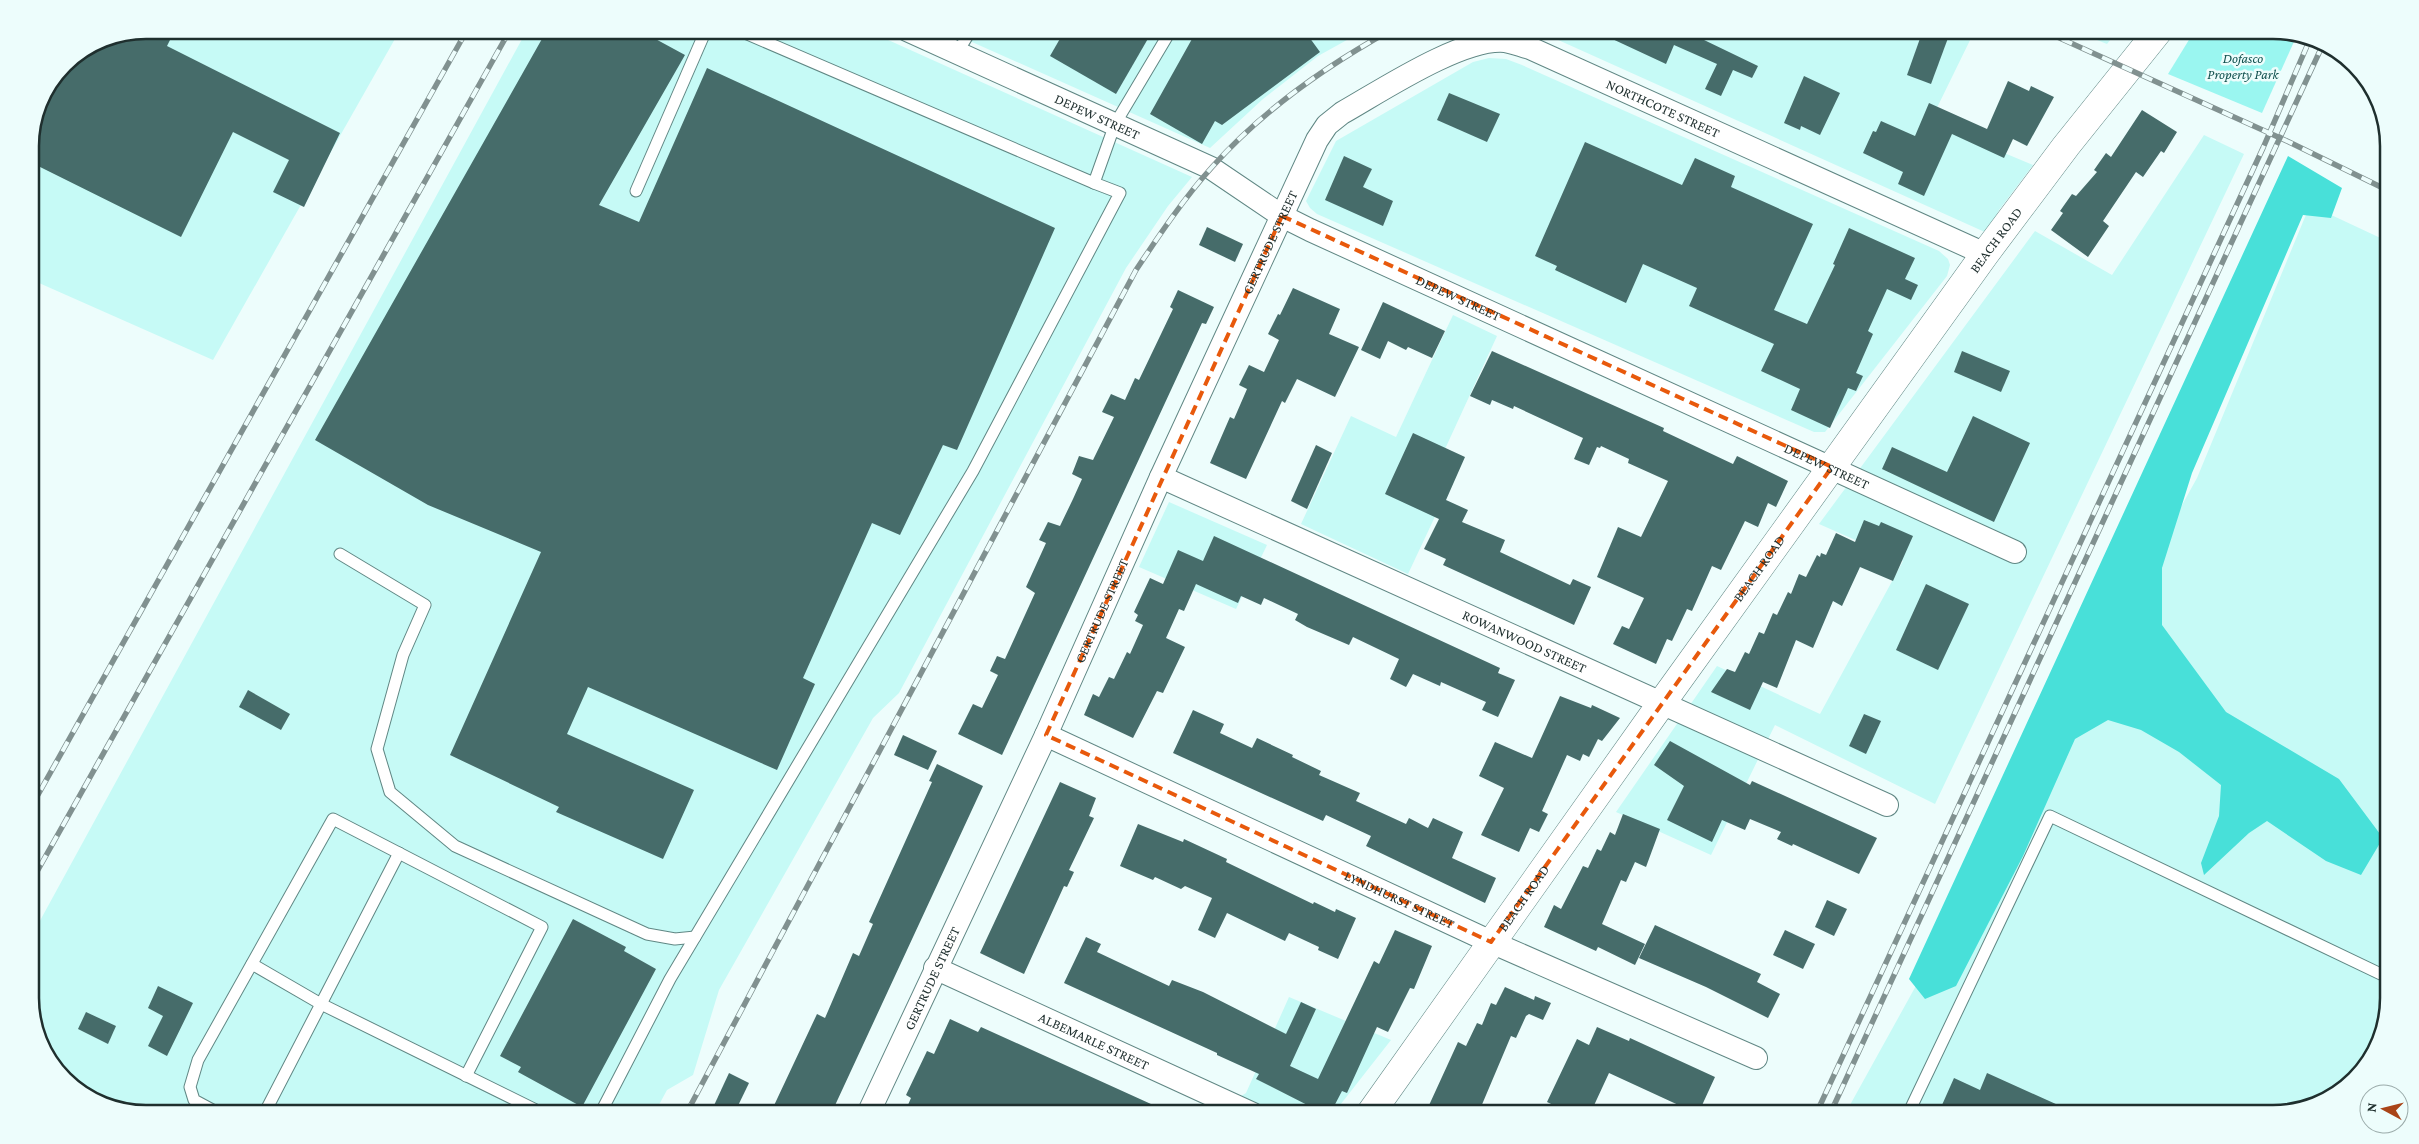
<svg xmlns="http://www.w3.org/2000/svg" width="2419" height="1144" viewBox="0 0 2419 1144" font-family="'Crimson Pro',serif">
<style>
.built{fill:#c6faf6}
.green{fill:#9af6f0}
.forest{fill:#48e0d9}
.building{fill:#466c6a}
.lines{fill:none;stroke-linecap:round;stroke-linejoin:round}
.service-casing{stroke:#608784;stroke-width:13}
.minor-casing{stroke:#608784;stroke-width:24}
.tertiary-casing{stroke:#608784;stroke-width:29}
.service{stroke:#fff;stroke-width:11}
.minor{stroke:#fff;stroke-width:22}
.tertiary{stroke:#fff;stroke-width:28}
.rail-casing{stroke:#819190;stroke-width:5.5}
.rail{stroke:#edfdfc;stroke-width:4;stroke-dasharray:11;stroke-linecap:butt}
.marked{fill:none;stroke:#e8590c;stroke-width:4;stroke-dasharray:10 6;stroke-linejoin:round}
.labels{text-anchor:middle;stroke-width:5;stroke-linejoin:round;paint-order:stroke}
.park-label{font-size:14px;font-style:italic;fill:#11514f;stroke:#edfdfc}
.street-label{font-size:14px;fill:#1f2f2e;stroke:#edfdfc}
.rim{fill:none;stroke:#1f2f2e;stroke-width:2.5}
</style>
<rect width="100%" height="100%" fill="#edfdfc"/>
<g class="built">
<polygon points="145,30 400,30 213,360 30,279 30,138 39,101 64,64 102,39"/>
<polygon points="527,30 866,30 1192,177 1168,206 1126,268 899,693 873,718 719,990 693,1075 667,1090 654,1114 145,1114 95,1102 50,1063 30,1006 30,939"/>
<polygon points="945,30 1365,30 1318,56 1263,99 1210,148"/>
<polygon points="1536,30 1975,30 1930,122 2033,165 1999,210 1987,233"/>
<polygon points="2072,30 2118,30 2107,44"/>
<polygon points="1489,58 1506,59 1522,65 1939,251 1948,259 1950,265 1947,276 1825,432 1814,432 1317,214 1310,208 1306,201 1336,141 1473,62"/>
<polygon points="2204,135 2244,154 1935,804 1775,725 1711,855 1616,812 1717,666 1820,714 1903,561 1819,524 2035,231 2112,275"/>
<polygon points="2310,205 2389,242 2389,999 2377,1049 2337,1095 2274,1114 1845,1114 2197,478"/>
<polygon points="1453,315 1497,336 1445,449 1463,457 1408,574 1301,524 1351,416 1396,437"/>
<polygon points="1169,502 1267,545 1236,609 1139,567"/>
<polygon points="1289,997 1391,1040 1333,1114 1212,1114 1246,1093"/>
</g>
<polygon class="green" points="2195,30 2274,30 2297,35 2262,113 2168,74"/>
<polygon class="forest" points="2288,156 2342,188 2331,218 2303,215 2192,473 2162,568 2162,625 2226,712 2339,779 2383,838 2361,875 2326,861 2267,821 2249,833 2204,875 2201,863 2219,816 2221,785 2179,752 2141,730 2108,720 2075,739 2023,856 1956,986 1925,999 1909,979"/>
<g class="building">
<polygon points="145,30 175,30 167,46 340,133 304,207 273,192 289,160 233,132 181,237 30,162 30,138 39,101 64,64 102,39"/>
<polygon points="547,30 639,30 685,55 599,205 639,222 707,68 1055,228 957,450 943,445 900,535 872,523 803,678 815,684 777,770 588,687 567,734 694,790 663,859 556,812 559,807 450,755 541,552 428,505 315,440"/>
<polygon points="1065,30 1153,30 1116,94 1050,56"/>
<polygon points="1197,30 1252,30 1263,36 1272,30 1304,30 1320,52 1222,125 1215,121 1202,144 1150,114"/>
<polygon points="1593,30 1706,30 1702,39 1758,66 1752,78 1733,70 1721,96 1705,89 1717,64 1674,45 1666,64"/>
<polygon points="1923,30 1951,30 1931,84 1907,75"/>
<polygon points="1804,76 1840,93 1820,135 1801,126 1800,130 1784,123"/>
<polygon points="2008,81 2029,91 2031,86 2054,97 2027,146 2013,139 2004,158 1952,134 1924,196 1898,184 1903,172 1863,153 1873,131 1876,132 1881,121 1915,136 1929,103 1987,129"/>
<polygon points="1449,93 1500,114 1487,142 1437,120"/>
<polygon points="2142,110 2177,132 2164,153 2161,151 2143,177 2136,172 2103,221 2109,226 2088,257 2051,230 2063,213 2060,211 2072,194 2076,196 2097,172 2094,170 2106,153 2111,157"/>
<polygon points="1585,142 1682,185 1695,158 1735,176 1731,187 1813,224 1774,310 1807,324 1835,265 1833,264 1849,228 1915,258 1905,279 1918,285 1911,300 1887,289 1868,331 1873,334 1856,373 1863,376 1856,391 1848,388 1830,428 1791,410 1800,389 1761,371 1774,344 1689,306 1697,288 1643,264 1626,303 1555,270 1557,266 1535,256"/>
<polygon points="1344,156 1372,169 1363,187 1393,201 1383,226 1325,200"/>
<polygon points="1207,227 1243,244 1235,262 1199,245"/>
<polygon points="1293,288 1340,309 1329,334 1359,347 1335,397 1297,379 1285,403 1282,401 1246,479 1210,463 1230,417 1234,419 1247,389 1239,385 1249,365 1264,372 1279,340 1268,334 1278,314 1280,315"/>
<polygon points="1178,290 1214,307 1206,324 1202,323 1002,755 958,734 973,704 982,708 998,675 990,671 997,656 1005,659 1035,593 1026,587 1046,543 1039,540 1048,522 1060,526 1073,499 1082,479 1072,474 1079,456 1093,460 1114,417 1102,412 1111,394 1125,400 1135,378 1139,380 1173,309 1170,307"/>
<polygon points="1383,302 1445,331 1432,358 1408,347 1406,350 1388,341 1380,359 1361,350"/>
<polygon points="1492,351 1664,428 1663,431 1733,464 1737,456 1788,481 1776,507 1768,503 1758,527 1745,521 1721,570 1712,566 1692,611 1687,609 1672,641 1667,639 1656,664 1613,644 1622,626 1629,629 1644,598 1597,577 1618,527 1641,537 1668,481 1628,463 1629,459 1601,446 1600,448 1597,447 1589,465 1574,459 1583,438 1514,406 1513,409 1492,400 1490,405 1470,396"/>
<polygon points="1962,351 2010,371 2001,392 1954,372"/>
<polygon points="1973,416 2030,443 1994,522 1882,469 1892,447 1947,472"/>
<polygon points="1413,433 1465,457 1446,500 1468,510 1462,522 1505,540 1500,552 1570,585 1573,579 1591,587 1574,625 1443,565 1446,559 1424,549 1439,519 1385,494"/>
<polygon points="1316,445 1332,453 1307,509 1291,501"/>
<polygon points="1864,520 1879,526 1881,522 1913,536 1893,581 1860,567 1842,606 1833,601 1813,648 1796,640 1777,688 1763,682 1750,710 1711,692 1727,669 1735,672 1745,652 1749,654 1759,632 1764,634 1773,613 1777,615 1788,592 1791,594 1799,574 1806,577 1817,555 1820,557 1821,553 1826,555 1836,533 1855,542"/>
<polygon points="1214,536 1500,668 1498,673 1515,680 1498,717 1482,710 1486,702 1441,682 1440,686 1413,674 1406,687 1390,679 1399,659 1353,637 1349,645 1307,627 1295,620 1298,614 1264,598 1261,605 1241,596 1238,603 1196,584 1184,611 1179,609 1166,638 1185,647 1163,693 1157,691 1133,738 1084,715 1093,694 1099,697 1109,677 1114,679 1127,652 1130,654 1143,625 1135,621 1138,615 1134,612 1150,578 1163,584 1178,550 1203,561"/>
<polygon points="1926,584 1969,604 1938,670 1896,650"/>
<polygon points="248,690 290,714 281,730 239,707"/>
<polygon points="1560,696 1591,708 1592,705 1620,718 1602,741 1598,739 1589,757 1583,754 1580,761 1567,755 1542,811 1548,814 1539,832 1530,828 1519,852 1481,835 1504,788 1479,776 1495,742 1532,758"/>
<polygon points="1193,710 1224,724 1220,733 1252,748 1257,738 1293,755 1292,757 1321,771 1319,775 1360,793 1356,801 1406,824 1409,818 1428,828 1433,818 1463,832 1452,858 1496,878 1485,903 1366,846 1371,836 1326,815 1323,821 1173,753"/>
<polygon points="1864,714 1881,721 1866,754 1849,746"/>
<polygon points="903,735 937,751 928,770 894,755"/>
<polygon points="1670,741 1750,785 1752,781 1877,838 1859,874 1793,844 1792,846 1777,839 1781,832 1750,819 1745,830 1722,820 1712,842 1667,820 1684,786 1654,765"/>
<polygon points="937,764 983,786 831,1114 770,1114 817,1014 825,1018 853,953 859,956 873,924 869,922 932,782 929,781"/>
<polygon points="1060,782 1096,798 1089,816 1094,818 1069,870 1074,872 1067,887 1064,886 1024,974 980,953"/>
<polygon points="1623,814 1660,829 1646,867 1635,862 1626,882 1621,880 1602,924 1645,944 1635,965 1598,947 1596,951 1544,927 1554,905 1561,909 1583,866 1588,868 1597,849 1601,851 1610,832 1615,835"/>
<polygon points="1138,824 1183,842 1184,839 1227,859 1226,862 1313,904 1314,902 1335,912 1336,909 1356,918 1338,959 1318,950 1319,947 1289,933 1285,941 1227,913 1215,938 1198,930 1212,898 1185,886 1181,889 1155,877 1153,880 1120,866"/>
<polygon points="1827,900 1847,909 1834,936 1815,927"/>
<polygon points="573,919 626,947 624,951 656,969 582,1107 518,1072 521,1067 500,1056"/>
<polygon points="1655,925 1761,974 1757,982 1780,994 1768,1018 1706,987 1639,958"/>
<polygon points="1395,930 1432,946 1414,989 1410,988 1388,1032 1377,1027 1347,1093 1342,1091 1330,1114 1325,1114 1256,1079 1259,1074 1217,1055 1217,1053 1064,983 1086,937 1101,944 1097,952 1169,986 1172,980 1203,992 1286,1034 1301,1002 1316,1009 1290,1066 1318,1079 1374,961 1379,964"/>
<polygon points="1785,930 1815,944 1803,969 1773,955"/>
<polygon points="158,986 193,1003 167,1056 148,1046 163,1016 148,1008"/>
<polygon points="1505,987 1534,1000 1535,996 1551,1003 1543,1020 1529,1014 1526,1016 1516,1038 1511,1036 1478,1114 1425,1114 1458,1042 1466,1046 1477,1023 1482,1025 1491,1003 1496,1005"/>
<polygon points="86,1012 116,1026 108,1044 78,1029"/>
<polygon points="950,1019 978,1032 981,1027 1173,1114 904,1114 911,1098 906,1095 927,1051 934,1054"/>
<polygon points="1597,1027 1629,1041 1630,1038 1715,1077 1698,1114 1609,1073 1590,1114 1572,1114 1547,1102 1577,1039 1589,1045"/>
<polygon points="729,1073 749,1083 734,1114 710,1114"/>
<polygon points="1987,1073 2078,1114 1938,1114 1954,1078 1980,1090"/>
</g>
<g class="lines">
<g class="service-casing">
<g id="service">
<polyline points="738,30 1094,183"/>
<polyline points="957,53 971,30"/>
<polyline points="636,191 706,30"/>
<polyline points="340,554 425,605 403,655 377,749 390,792 455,846 647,934 675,939 695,937"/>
<polyline points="252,964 321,1004 399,853"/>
<polyline points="220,1114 194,1100 190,1087 198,1060 333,819 542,927 466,1076"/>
<polyline points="264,1114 321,1004 544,1114"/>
<polyline points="600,1114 670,979 973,471 1120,193 1094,183 1115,124 1171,30"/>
<polyline points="1908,1114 2050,816 2389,978"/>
</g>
</g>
<g class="minor-casing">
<g id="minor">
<path id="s1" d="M907 30 1211 168 1282 216 1310 230 2015 552"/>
<path id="s2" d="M1161 477 1887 805"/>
<path id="s3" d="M1046 735 1491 942 1756 1058"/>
<path id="s4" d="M935 968 1253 1114"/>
<path id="s5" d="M868 1114 1046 735 1161 477 1317 140 1327 125 1342 113C1381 91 1462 37 1505 41 1513 42 1522 46 1530 48L1985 254"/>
</g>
</g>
<g class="tertiary-casing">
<g id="tertiary">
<path id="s6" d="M1370 1114 1661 704 1985 254 2066 146 2159 30"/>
</g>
</g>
<use href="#service" class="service"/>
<use href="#minor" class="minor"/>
<use href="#tertiary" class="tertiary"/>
<g class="rail-casing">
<g id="rail">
<polyline points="2042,30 2289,142 2389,191"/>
<polyline points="30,809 467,30"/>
<polyline points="30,884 510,30"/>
<path d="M686 1114 1136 270C1160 234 1184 198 1213 166 1263 110 1326 66 1391 30"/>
<polyline points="1816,1114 2263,148 2310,39"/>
<polyline points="1830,1114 2324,42"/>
</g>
</g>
<use href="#rail" class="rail"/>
</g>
<path class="marked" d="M1282 216 1832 467 1491 942 1046 735Z"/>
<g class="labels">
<g class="park-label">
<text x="2243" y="63">Dofasco<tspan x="2243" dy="16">Property Park</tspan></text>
</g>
<g class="street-label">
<text dy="5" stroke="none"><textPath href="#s5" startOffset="1462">NORTHCOTE STREET</textPath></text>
<text dy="5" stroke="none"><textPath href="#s1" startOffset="209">DEPEW STREET</textPath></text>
<text dy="5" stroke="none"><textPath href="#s6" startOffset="1075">BEACH ROAD</textPath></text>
<text dy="5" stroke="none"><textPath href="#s5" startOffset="960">GERTRUDE STREET</textPath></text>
<text dy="5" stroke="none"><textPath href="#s1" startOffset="614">DEPEW STREET</textPath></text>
<text dy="5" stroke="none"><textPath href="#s1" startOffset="1019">DEPEW STREET</textPath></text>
<text dy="5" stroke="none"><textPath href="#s6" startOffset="670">BEACH ROAD</textPath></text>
<text dy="5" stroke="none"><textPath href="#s5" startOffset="555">GERTRUDE STREET</textPath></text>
<text dy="5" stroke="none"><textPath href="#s2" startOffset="399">ROWANWOOD STREET</textPath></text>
<text dy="5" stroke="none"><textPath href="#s6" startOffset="265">BEACH ROAD</textPath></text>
<text dy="5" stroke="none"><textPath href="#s3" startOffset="390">LYNDHURST STREET</textPath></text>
<text dy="5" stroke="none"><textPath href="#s5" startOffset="150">GERTRUDE STREET</textPath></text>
<text dy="5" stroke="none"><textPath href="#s4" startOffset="175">ALBEMARLE STREET</textPath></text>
</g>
</g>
<path d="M0 0H2419V1144H0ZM146 39H2273A107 107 0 0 1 2380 146V998A107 107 0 0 1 2273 1105H146A107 107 0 0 1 39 998V146A107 107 0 0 1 146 39Z" fill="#edfdfc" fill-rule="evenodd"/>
<path class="rim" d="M146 39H2273A107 107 0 0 1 2380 146V998A107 107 0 0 1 2273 1105H146A107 107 0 0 1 39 998V146A107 107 0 0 1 146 39Z"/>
<g transform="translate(2384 1109) rotate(277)"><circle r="24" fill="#edfdfc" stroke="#9babaa"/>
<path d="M0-4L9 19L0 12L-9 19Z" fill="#a94418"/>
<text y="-8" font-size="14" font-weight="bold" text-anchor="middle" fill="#1f2f2e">N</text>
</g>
</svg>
